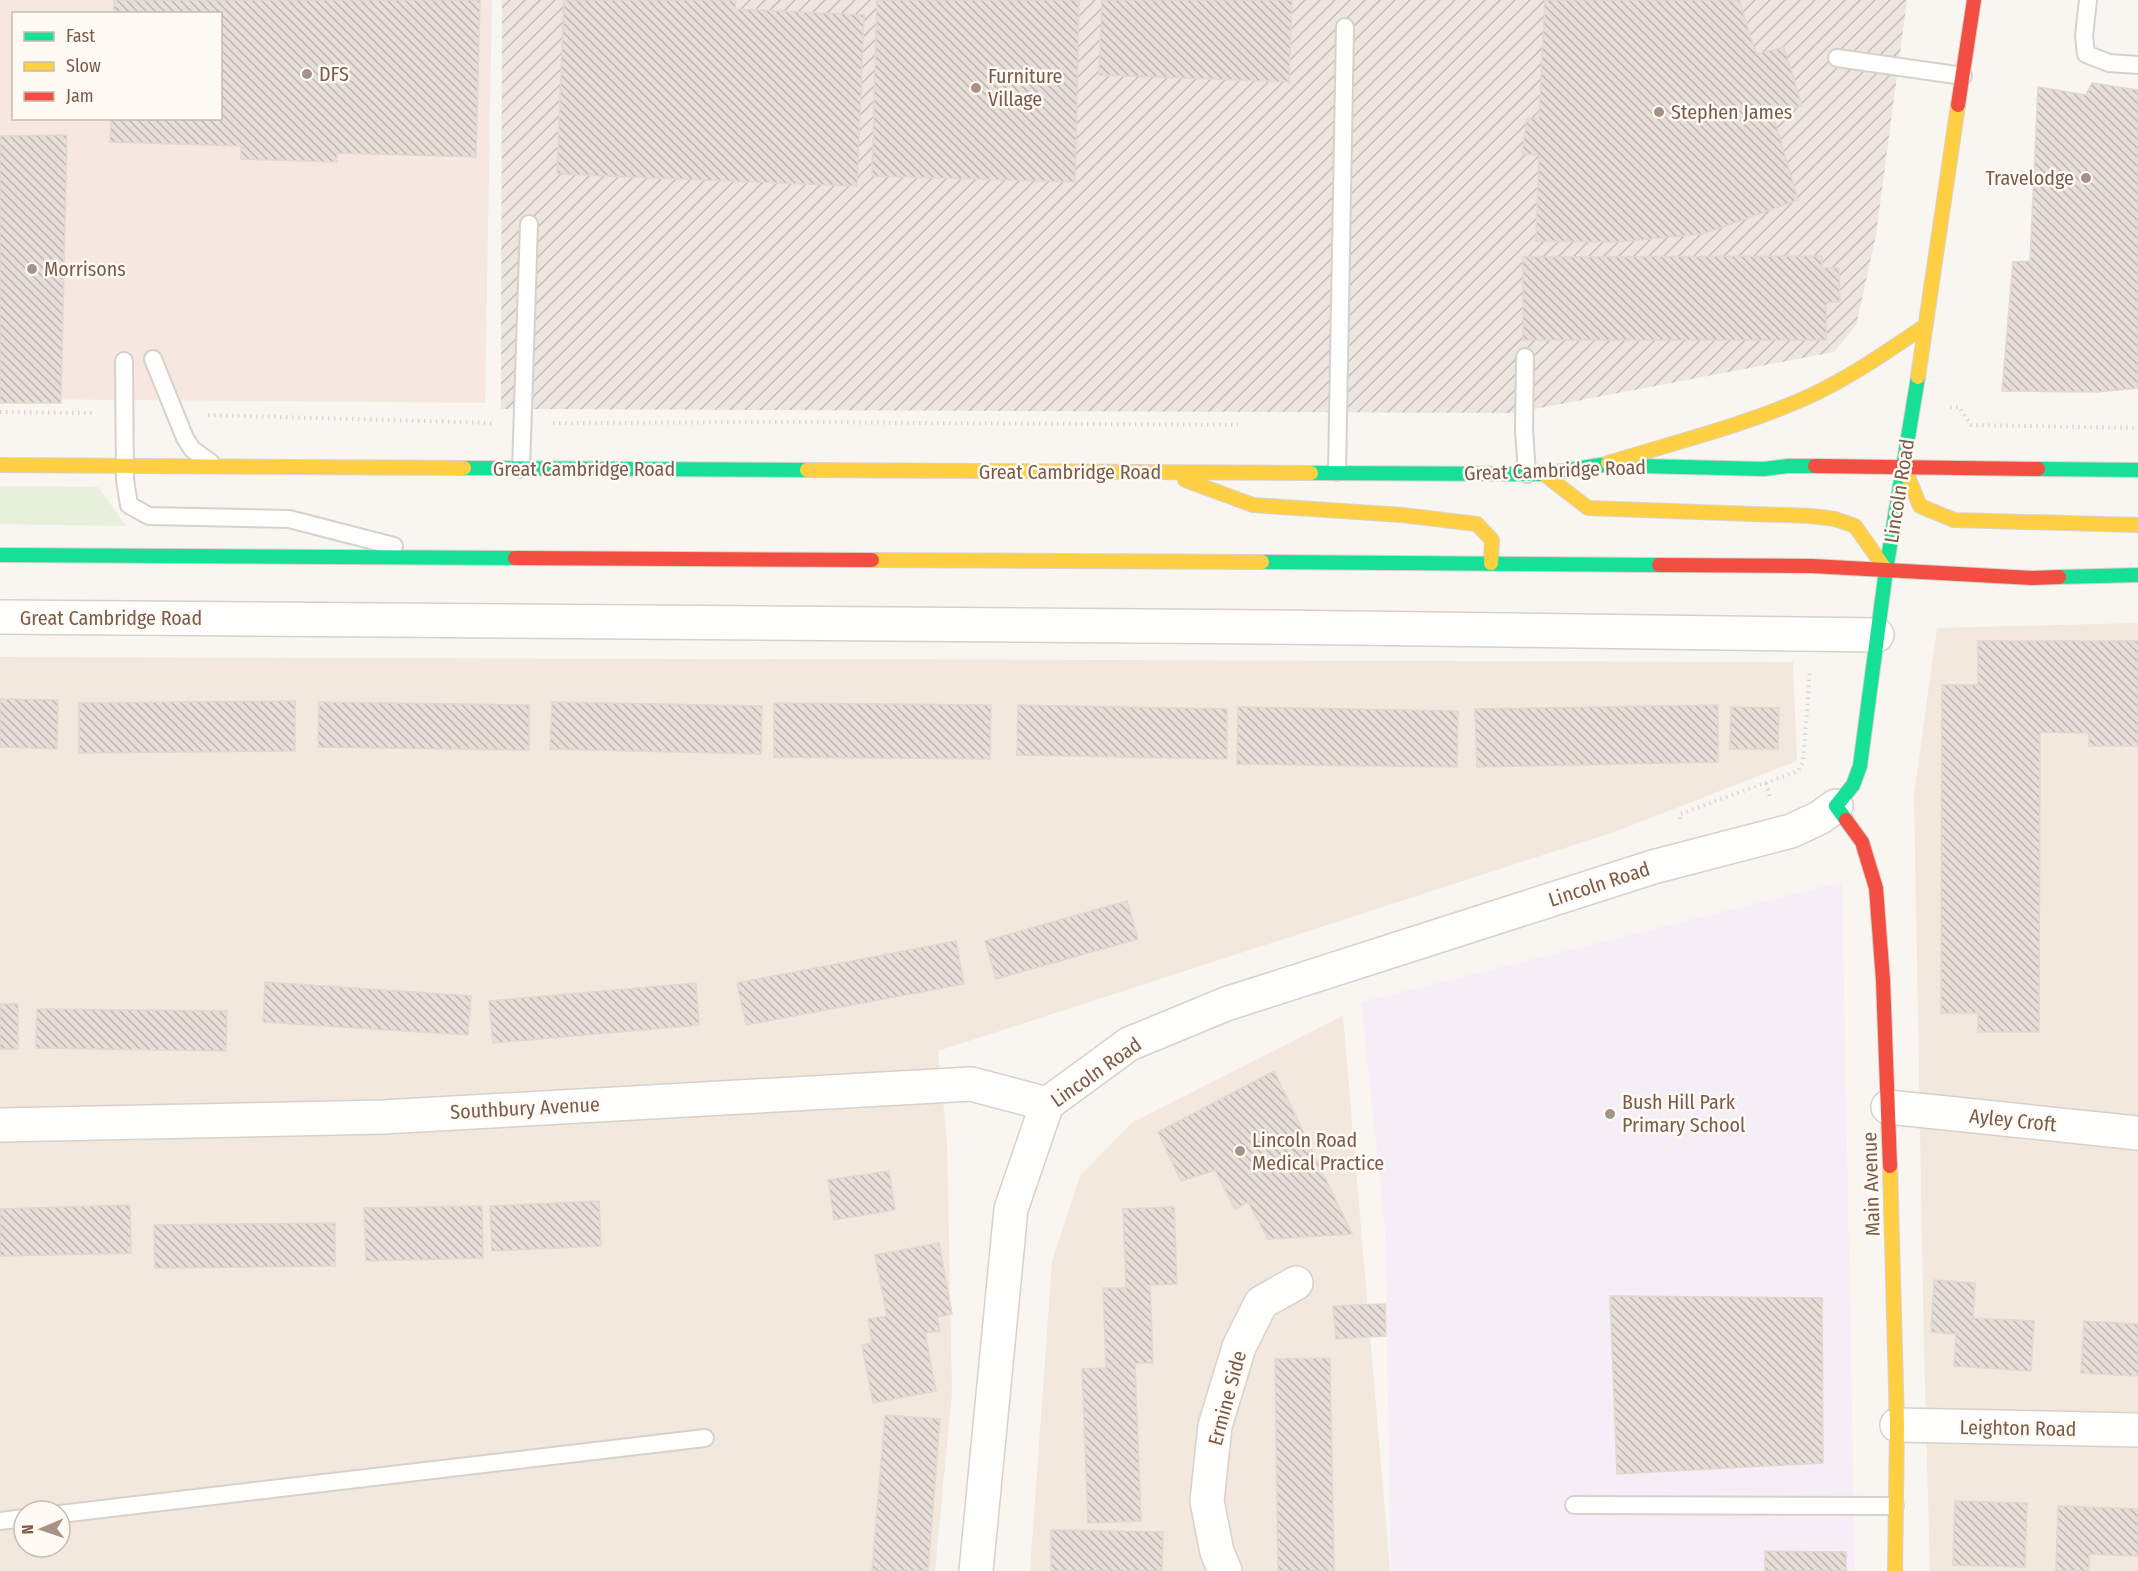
<svg xmlns="http://www.w3.org/2000/svg" width="2138" height="1571" viewBox="0 0 2138 1571" font-family="'Fira Sans Condensed',sans-serif">
<style>
.residential{fill:#f2e8de;fill-rule:evenodd}
.commercial{fill:#f6e8e1;fill-rule:evenodd}
.industrial{fill:url(#industrial-furrows)}
.education{fill:#f6eef6}
.grass{fill:#e7f0db}
.building{fill:url(#building-back-hatch);stroke:#e2d8d2;stroke-width:1.5}
.lines{fill:none;stroke-linecap:round;stroke-linejoin:round}
.lane-casing{stroke:#d7d1cb;stroke-width:20}
.street-casing{stroke:#d7d1cb;stroke-width:36}
.fast-casing{stroke:#d9d2cb;stroke-width:16}
.slow-casing{stroke:#d9d2cb;stroke-width:16}
.jam-casing{stroke:#d9d2cb;stroke-width:16}
.path{stroke:#dcd5d0;stroke-width:4;stroke-dasharray:1.5 4.5;stroke-linecap:butt}
.lane{stroke:#fefefd;stroke-width:16}
.street{stroke:#fefefd;stroke-width:33}
.fast{stroke:#16e098;stroke-width:14}
.slow{stroke:#ffcf43;stroke-width:14}
.jam{stroke:#f24e42;stroke-width:14}
.poi-dot{fill:#a69286;stroke:#fffaf3;stroke-width:2}
.labels{text-anchor:middle;stroke-width:5;stroke-linejoin:round;paint-order:stroke}
.poi-label{font-size:20px;fill:#7a5c4d;stroke:#fffaf3;text-anchor:start}
.street-label{font-size:20px;fill:#7a5c4d;stroke:#fffaf3}
</style>
<defs>
<pattern id="industrial-furrows" width="10" height="10" patternUnits="userSpaceOnUse" patternTransform="scale(1.5)"><rect width="10" height="10" fill="#ede5e0"/><path d="M-1 1l2-2M0 10L10 0M9 11l2-2" fill="none" stroke="#c5bdb8"/></pattern>
<pattern id="building-back-hatch" width="6" height="6" patternUnits="userSpaceOnUse" patternTransform="scale(1.5)"><rect width="6" height="6" fill="#e6ded7"/><path d="M-1 5l2 2M0 0l6 6M5-1l2 2" fill="none" stroke="#bfb7b1"/></pattern>
</defs>
<rect width="100%" height="100%" fill="#f9f5f0"/>
<g class="residential">
<polygon points="2138,623 2138,1571 1930,1571 1924,1349 1914,795 1937,628"/>
<path d="M0 657 1793 662 1797 761 1617 831 938 1051 947 1141 952 1392 935 1571H0ZM24 1511H60V1547H24Z"/>
<polygon points="1343,1016 1390,1571 1030,1571 1052,1262 1080,1176 1133,1122"/>
</g>
<path class="commercial" d="M0 0H492L485 403 0 399ZM14 14H220V118H14Z"/>
<polygon class="industrial" points="502,0 1907,0 1876,235 1856,325 1834,352 1513,413 501,409"/>
<polygon class="education" points="1842,882 1855,1571 1391,1571 1385,1227 1361,1002"/>
<polygon class="grass" points="0,486 98,487 126,526 0,524"/>
<g class="building">
<polygon points="114,0 480,0 476,157 337,153 337,162 241,159 241,146 110,142 111,118 220,118 220,14 114,14"/>
<polygon points="564,0 736,0 735,9 864,15 857,186 557,174"/>
<polygon points="877,0 1079,0 1075,182 872,176"/>
<polygon points="1102,0 1292,0 1289,82 1099,75"/>
<polygon points="1545,0 1739,0 1756,54 1784,47 1802,106 1773,115 1798,200 1703,234 1617,242 1536,241 1539,155 1522,154 1527,119 1539,118"/>
<polygon points="2092,83 2138,90 2138,388 2097,392 2002,391 2013,262 2030,261 2038,87 2086,95"/>
<polygon points="67,135 61,403 0,403 0,136"/>
<polygon points="1822,256 1822,268 1839,268 1840,302 1826,302 1826,340 1523,340 1523,257"/>
<polygon points="1978,641 2138,641 2138,746 2089,746 2089,733 2040,732 2039,1032 1978,1032 1978,1013 1941,1013 1942,685 1978,685"/>
<polygon points="0,699 58,700 57,749 0,747"/>
<polygon points="295,701 295,751 79,753 79,703"/>
<polygon points="319,702 529,705 529,750 318,747"/>
<polygon points="552,702 762,706 761,754 550,749"/>
<polygon points="774,703 991,705 990,759 774,757"/>
<polygon points="1018,705 1227,709 1227,759 1017,755"/>
<polygon points="1718,705 1718,762 1477,767 1475,709"/>
<polygon points="1238,707 1458,711 1457,767 1237,764"/>
<polygon points="1731,707 1779,708 1778,749 1730,749"/>
<polygon points="1127,901 1138,939 996,979 985,941"/>
<polygon points="956,941 964,984 746,1025 737,983"/>
<polygon points="265,982 471,996 468,1035 263,1022"/>
<polygon points="696,983 699,1025 493,1043 489,1001"/>
<rect x="0" y="1004" width="18" height="45"/>
<polygon points="37,1009 227,1011 226,1051 36,1048"/>
<polygon points="1274,1071 1352,1234 1268,1239 1248,1202 1235,1209 1215,1170 1181,1181 1158,1132"/>
<polygon points="889,1171 895,1210 834,1220 828,1180"/>
<polygon points="599,1201 601,1246 492,1251 490,1206"/>
<polygon points="130,1205 131,1253 0,1256 0,1209"/>
<polygon points="482,1206 483,1258 366,1261 364,1208"/>
<polygon points="1174,1207 1177,1284 1150,1285 1153,1363 1135,1363 1141,1521 1088,1523 1082,1369 1106,1368 1103,1288 1126,1288 1123,1209"/>
<polygon points="335,1223 335,1266 155,1268 154,1225"/>
<polygon points="939,1243 952,1314 937,1317 940,1331 925,1333 936,1391 873,1403 862,1345 872,1343 868,1319 887,1316 875,1255"/>
<polygon points="1934,1280 1975,1283 1973,1318 2034,1321 2031,1371 1954,1366 1956,1334 1931,1332"/>
<polygon points="1610,1296 1822,1298 1823,1463 1617,1474"/>
<polygon points="1385,1304 1386,1336 1336,1339 1333,1306"/>
<polygon points="2084,1321 2138,1324 2138,1376 2081,1373"/>
<polygon points="1330,1358 1334,1571 1278,1571 1275,1359"/>
<polygon points="885,1415 940,1419 928,1571 872,1571"/>
<polygon points="1955,1501 2027,1503 2025,1567 1953,1565"/>
<polygon points="2058,1506 2138,1509 2138,1556 2089,1554 2089,1571 2056,1571"/>
<polygon points="1051,1530 1163,1532 1162,1571 1051,1571"/>
<polygon points="1765,1551 1846,1552 1846,1571 1765,1571"/>
</g>
<g class="lines">
<g class="lane-casing">
<g id="lane">
<polyline points="2088,0 2084,36 2086,54 2109,63 2138,65"/>
<polyline points="1837,58 1963,76"/>
<polyline points="1525,357 1524,429 1527,474"/>
<polyline points="153,359 185,438 192,449 211,463"/>
<polyline points="124,361 125,480 129,505 149,516 289,519 394,546"/>
<polyline points="521,469 529,224"/>
<polyline points="1337,472 1345,27"/>
<polyline points="1574,1505 1895,1506"/>
<polyline points="60,1514 705,1438"/>
<polyline points="0,1521 24,1518"/>
</g>
</g>
<g class="street-casing">
<g id="street">
<polyline points="0,617 1273,627 1877,635"/>
<polyline points="1888,1107 2138,1133"/>
<polyline points="0,1125 383,1117 971,1084 1047,1104"/>
<polyline points="1897,1425 2138,1430"/>
<polyline points="976,1571 1011,1209 1047,1104 1129,1044 1226,1004 1653,867 1791,831 1819,818 1836,806"/>
<polyline points="1225,1571 1217,1552 1207,1501 1215,1426 1239,1347 1261,1303 1296,1283"/>
</g>
</g>
<g class="fast-casing">
<g id="fast">
<polyline points="464,468 807,470"/>
<polyline points="2038,469 2138,470"/>
<polyline points="1311,473 1544,474 1600,465 1764,469 1788,466 1815,466"/>
<polyline points="0,555 515,558"/>
<polyline points="1262,562 1659,565"/>
<polyline points="2059,577 2138,575"/>
<polyline points="1846,820 1836,806 1853,785 1860,766 1886,570 1918,377"/>
</g>
</g>
<g class="slow-casing">
<g id="slow">
<polyline points="1918,377 1958,105"/>
<path d="M1608 463C1676 442 1747 425 1812 395 1852 376 1888 351 1925 326"/>
<polyline points="0,465 464,468"/>
<polyline points="1904,467 1920,506 1954,520 2138,525"/>
<polyline points="807,470 1311,473"/>
<polyline points="1544,474 1588,508 1811,516 1835,519 1855,526 1886,570"/>
<polyline points="1185,480 1253,505 1402,515 1477,524 1492,540 1491,563"/>
<polyline points="872,560 1262,562"/>
<polyline points="1890,1166 1897,1425 1895,1571"/>
</g>
</g>
<g class="jam-casing">
<g id="jam">
<polyline points="1958,105 1974,0"/>
<polyline points="1815,466 2038,469"/>
<polyline points="515,558 872,560"/>
<polyline points="1659,565 1812,566 2032,578 2059,577"/>
<polyline points="1846,820 1862,842 1876,888 1883,980 1890,1166"/>
</g>
</g>
<g class="path">
<polyline points="1950,407 1959,407 1971,425 2138,428"/>
<polyline points="0,412 95,413"/>
<polyline points="208,415 494,423"/>
<polyline points="553,423 797,422 1238,425"/>
<polyline points="1766,783 1770,797"/>
<polyline points="1680,819 1680,814 1798,771 1803,762 1810,671"/>
</g>
<use href="#lane" class="lane"/>
<use href="#street" class="street"/>
<use href="#fast" class="fast"/>
<use href="#slow" class="slow"/>
<use href="#jam" class="jam"/>
</g>
<g class="poi-dot">
<circle cx="307" cy="74" r="6"/>
<circle cx="976" cy="88" r="6"/>
<circle cx="1659" cy="112" r="6"/>
<circle cx="2086" cy="178" r="6"/>
<circle cx="32" cy="269" r="6"/>
<circle cx="1610" cy="1114" r="6"/>
<circle cx="1240" cy="1151" r="6"/>
</g>
<g class="labels">
<g class="poi-label">
<text x="319" y="81">DFS</text>
<text x="988" y="83">Furniture<tspan x="988" dy="23">Village</tspan></text>
<text x="1671" y="119">Stephen James</text>
<text x="2074" y="185" text-anchor="end">Travelodge</text>
<text x="44" y="276">Morrisons</text>
<text x="1622" y="1109">Bush Hill Park<tspan x="1622" dy="23">Primary School</tspan></text>
<text x="1252" y="1147">Lincoln Road<tspan x="1252" dy="23">Medical Practice</tspan></text>
</g>
<g class="street-label">
<text x="584" y="476">Great Cambridge Road</text>
<text transform="translate(1555 470) rotate(-2)" y="7">Great Cambridge Road</text>
<text x="1070" y="479">Great Cambridge Road</text>
<text transform="translate(1899 491) rotate(-81)" y="7">Lincoln Road</text>
<text x="111" y="625">Great Cambridge Road</text>
<text transform="translate(1599 884) rotate(-18)" y="7">Lincoln Road</text>
<text transform="translate(1096 1072) rotate(-35)" y="7">Lincoln Road</text>
<text transform="translate(525 1108) rotate(-3)" y="7">Southbury Avenue</text>
<text transform="translate(2013 1120) rotate(6)" y="7">Ayley Croft</text>
<text transform="translate(1871 1184) rotate(-92)" y="7">Main Avenue</text>
<text transform="translate(1227 1398) rotate(-75)" y="7">Ermine Side</text>
<text transform="translate(2018 1428) rotate(1)" y="7">Leighton Road</text>
</g>
</g>
<rect x="12" y="12" width="210" height="108" fill="#fffaf3" stroke="#cabbb1" stroke-width="1.5"/>
<rect x="24" y="32" width="30" height="9" fill="#16e098" stroke="#cabbb1" stroke-width="1.5"/>
<text x="66" y="42" font-size="18" fill="#7a5c4d">Fast</text>
<rect x="24" y="62" width="30" height="9" fill="#ffcf43" stroke="#cabbb1" stroke-width="1.5"/>
<text x="66" y="72" font-size="18" fill="#7a5c4d">Slow</text>
<rect x="24" y="92" width="30" height="9" fill="#f24e42" stroke="#cabbb1" stroke-width="1.5"/>
<text x="66" y="102" font-size="18" fill="#7a5c4d">Jam</text>
<g transform="translate(42 1529) rotate(268)"><circle r="28" fill="#fffaf3" stroke="#cabbb1" stroke-width="1.5"/>
<path d="M0-4.5L10 22L0 15L-10 22Z" fill="#a69286"/>
<text y="-9" font-size="16" font-weight="bold" text-anchor="middle" fill="#7a5c4d">N</text>
</g>
</svg>
